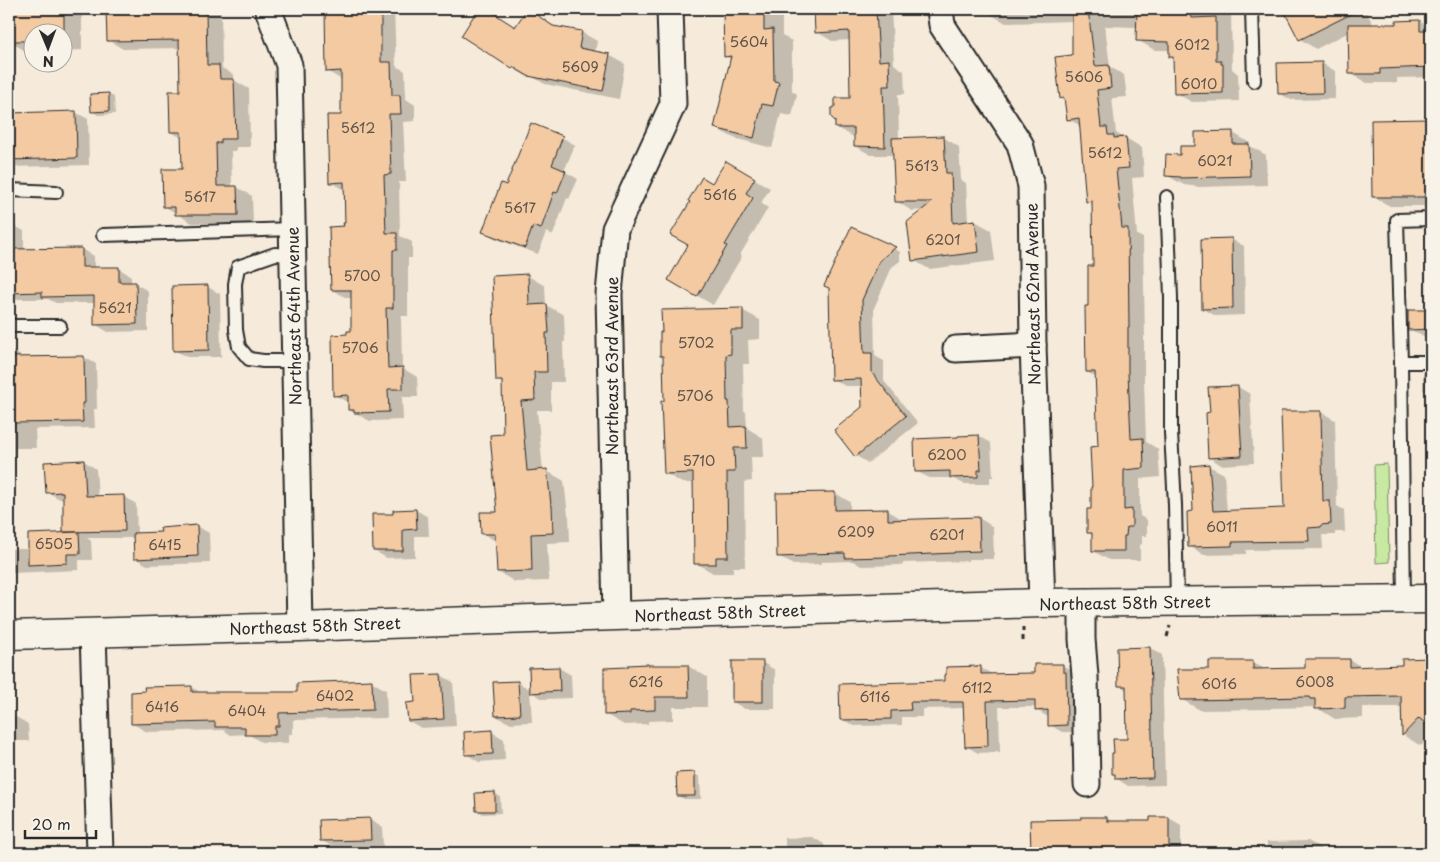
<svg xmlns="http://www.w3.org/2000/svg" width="1440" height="862" viewBox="0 0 1440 862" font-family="'Playpen Sans',sans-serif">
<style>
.green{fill:#c7e9a2;stroke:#798a66}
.shadow{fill:#0003}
.building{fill:#f4caa3;stroke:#2b2b2b}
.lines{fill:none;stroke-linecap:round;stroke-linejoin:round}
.lane-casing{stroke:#2b2b2b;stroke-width:16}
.street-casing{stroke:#2b2b2b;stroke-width:29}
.secondary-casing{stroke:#2b2b2b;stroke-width:31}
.path{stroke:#2b2b2b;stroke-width:3;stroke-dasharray:5 4;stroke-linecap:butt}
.lane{stroke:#f7f3e8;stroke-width:12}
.street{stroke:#f7f3e8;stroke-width:25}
.secondary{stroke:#f7f3e8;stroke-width:28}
.labels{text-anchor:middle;stroke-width:4;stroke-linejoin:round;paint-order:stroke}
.number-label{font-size:14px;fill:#5d5349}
.street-label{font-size:16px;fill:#2b2b2b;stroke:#f7f3e8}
</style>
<rect width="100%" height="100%" fill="#f6ebda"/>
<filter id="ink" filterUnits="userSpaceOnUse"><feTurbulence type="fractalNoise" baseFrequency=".02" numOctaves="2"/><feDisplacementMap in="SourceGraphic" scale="10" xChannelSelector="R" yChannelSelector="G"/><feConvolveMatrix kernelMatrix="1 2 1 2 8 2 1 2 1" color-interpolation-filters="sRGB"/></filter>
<g filter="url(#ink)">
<polygon class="green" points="1387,464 1389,562 1376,563 1374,465"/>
<g class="shadow">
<polygon points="9,9 82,9 82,50 62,51 62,32 32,32 32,51 27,52 9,41"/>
<polygon points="107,9 221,9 222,68 234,75 234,80 249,89 250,147 236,147 236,151 231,151 232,187 237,187 252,196 253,223 192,223 164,206 183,170 182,138 171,132 181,92 180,48 123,49 108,40"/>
<polygon points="326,9 394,9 396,66 405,71 406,99 415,105 415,121 403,122 406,182 399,182 400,236 412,242 412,258 408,258 408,316 401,316 402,368 417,377 418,397 402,397 403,420 370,421 349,410 349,403 334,395 348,335 352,332 352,298 347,298 332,290 346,224 346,191 330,182 343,116 342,80 327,71"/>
<polygon points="480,9 485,9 497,16 511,35 528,10 556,27 581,32 597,41 595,52 609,55 625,64 619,99 545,84 529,75 528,77 512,68 463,35"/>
<polygon points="725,9 782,9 782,36 792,41 792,91 797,94 792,116 781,114 772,148 734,138 715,128 732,60 725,56"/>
<polygon points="816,9 891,9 894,64 904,71 905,94 898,94 899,139 943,137 959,147 961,180 966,183 968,222 975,221 991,230 995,261 929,269 913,260 923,210 912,211 896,201 894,155 871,155 855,146 855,136 852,136 836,127 851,99 850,40 832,41 817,32"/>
<polygon points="990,9 1245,9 1231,9 1232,69 1238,74 1239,101 1192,102 1176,93 1175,59 1170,56 1170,50 1154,50 1138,40 1138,27 1105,26 1110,67 1124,75 1127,97 1112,98 1116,133 1123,137 1123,139 1126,138 1142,148 1144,177 1132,178 1137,235 1143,238 1145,336 1144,336 1144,381 1146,442 1158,449 1160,477 1140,479 1140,516 1147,520 1147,536 1142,536 1142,544 1140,545 1140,560 1109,560 1093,551 1093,535 1088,532 1099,448 1096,377 1087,372 1095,267 1094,205 1087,201 1081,126 1068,119 1066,101 1061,98 1073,56 1073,21 1006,23 990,14"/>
<polygon points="1293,9 1365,9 1376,30 1419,21 1431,28 1431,77 1397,78 1397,83 1367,83 1351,74 1349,32 1316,49 1300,39 1286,12"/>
<polygon points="1322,63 1335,71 1335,99 1291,100 1279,93 1278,65"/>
<polygon points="108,94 114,97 115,114 98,115 92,111"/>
<polygon points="75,112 88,119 89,165 9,167 9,114"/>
<polygon points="1431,120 1431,214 1426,210 1425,206 1390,206 1373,197 1372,122"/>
<polygon points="532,125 563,138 575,145 564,171 578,179 569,199 567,198 553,235 546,232 538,254 496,239 484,232 507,186"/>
<polygon points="1233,133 1250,143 1250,146 1266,155 1267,185 1199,187 1184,185 1166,175 1197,147"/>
<polygon points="726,162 770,188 761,203 768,208 740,255 742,256 713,305 669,279 690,245 691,202 713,185"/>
<polygon points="9,223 24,231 24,250 82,249 94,256 94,269 118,268 131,276 131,284 136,284 148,291 148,331 108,332 95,324 95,303 56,303 48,299 14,299 15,320 9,320 10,351 13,351 24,358 84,357 96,364 97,409 94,409 95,428 35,429 36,448 15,448 15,457 9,457"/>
<polygon points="1426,228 1431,228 1431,339 1427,339 1410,329 1430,311 1429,254 1427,253"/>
<polygon points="1231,239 1244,246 1245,315 1216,316 1203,309"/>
<polygon points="888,245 900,252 900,261 892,267 874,308 875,356 884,361 884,381 918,423 868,463 856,456 863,408 863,386 845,386 833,379 830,288"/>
<polygon points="528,276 545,286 546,305 564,315 565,342 563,342 564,382 551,382 551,410 537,410 543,471 547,471 564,481 568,515 569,516 570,542 547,543 549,581 515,582 498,572 497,542 482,533 499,513 504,435 504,384 497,380"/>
<polygon points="208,287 220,294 221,357 187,357 174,350"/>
<polygon points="742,310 760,320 760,339 748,340 749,364 743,364 744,411 746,412 747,428 763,438 764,457 751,457 752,481 744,482 745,567 733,567 733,573 713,573 696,563 695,483 682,483 665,473 664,357 662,355"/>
<polygon points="1423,373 1431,373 1431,448 1430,393 1423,390"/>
<polygon points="1238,387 1250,394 1254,463 1221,465 1209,457 1211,413"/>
<polygon points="1321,412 1335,420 1337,506 1344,510 1345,532 1335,532 1335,535 1322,535 1323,549 1246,550 1246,554 1204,555 1189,546 1195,513 1209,466 1224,474 1227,512 1285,510"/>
<polygon points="979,436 991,443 993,477 990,477 990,484 964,484 952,478 929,478 916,471"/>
<polygon points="84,461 96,469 98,497 124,496 136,504 137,534 162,534 197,526 209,533 210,563 147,565 135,558 134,538 87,538 91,541 92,560 79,560 79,570 12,573 13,600 9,600 9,549 29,549 69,534 65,531 64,499 60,499 47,492"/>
<polygon points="835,493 850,502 850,511 888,511 902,519 903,521 979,518 993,527 994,559 968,559 968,561 903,563 903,565 861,566 853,561 821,562 821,564 793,565 779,556"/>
<polygon points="9,497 12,499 9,508"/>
<polygon points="416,510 428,517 429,536 415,536 415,557 387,558 374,551 394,515"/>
<polygon points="1150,648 1162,655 1165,785 1128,786 1116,778 1116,775 1113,773 1128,740 1127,690 1119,685"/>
<polygon points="1431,659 1431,735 1421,746 1403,735 1402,707 1363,707 1363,718 1335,719 1316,707 1271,708 1271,709 1200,710 1181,699 1210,671 1253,662 1266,670 1307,669 1350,660 1362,667 1403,666 1403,660"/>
<polygon points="763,663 775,670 775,709 745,709 733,702"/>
<polygon points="1062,665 1074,672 1078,732 1062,732 1050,725 1048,717 1036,710 1036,707 999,707 1000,752 978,753 966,746 965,708 922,709 922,717 902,717 902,725 854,726 842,719 945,683 981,668 992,674 1036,674"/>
<polygon points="688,666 707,677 707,707 673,707 673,720 648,721 648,724 624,725 605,714"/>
<polygon points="559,668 571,675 572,698 543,699 530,691 532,722 509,723 496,716 517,682 531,690"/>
<polygon points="441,675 453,682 456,726 421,728 409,721 416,704"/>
<polygon points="372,682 386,690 387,718 293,720 293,734 289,734 289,743 261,742 248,734 231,735 223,730 147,732 133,724 191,687 202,693 298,693"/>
<polygon points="9,716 11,717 16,717 28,724 29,741 12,741 12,754 9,754"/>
<polygon points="492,732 504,739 505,760 479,762 466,754"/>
<polygon points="695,774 700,777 701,799 684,799 678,796"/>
<polygon points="495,793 500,797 501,813 483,814 477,810"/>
<polygon points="1106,818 1114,822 1151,822 1169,818 1181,825 1181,853 1032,853 1031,821 1083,820"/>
<polygon points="370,819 382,827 383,846 333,847 321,840"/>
<polygon points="812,837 824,844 825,853 785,853 785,838"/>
<polygon points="1308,841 1321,848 1321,853 1267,853 1267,842"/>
</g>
<g class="building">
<polygon points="9,9 64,9 64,40 62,40 62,32 32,32 32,41 9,41"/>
<polygon points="106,9 206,9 207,65 219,65 220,79 234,79 236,139 221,139 221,143 216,143 217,186 237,186 238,215 175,215 175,207 163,207 162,169 182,169 181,132 170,132 169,91 180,91 179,40 107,41"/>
<polygon points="325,9 381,9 381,62 391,62 392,95 400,95 401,114 389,114 391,174 384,175 386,233 397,233 397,250 393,250 393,308 386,308 388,368 403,367 403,389 388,389 389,412 354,413 354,410 348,410 348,395 333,396 332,335 347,334 347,331 351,331 351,290 331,290 329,227 344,226 343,223 345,223 344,182 329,183 327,115 341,115 341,71 326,72"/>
<polygon points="478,9 487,9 515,27 527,9 528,9 553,26 582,31 579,48 610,54 603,91 528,76 513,67 512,69 461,36"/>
<polygon points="723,9 764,9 764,30 773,29 774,81 779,82 773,106 762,104 754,138 714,128 731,56 724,57"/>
<polygon points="814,9 876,9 879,61 889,60 890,86 883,86 885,147 854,146 854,128 835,128 835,121 831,117 831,109 835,106 835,98 850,98 849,31 815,33"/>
<polygon points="1072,9 1088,9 1095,66 1109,65 1111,88 1097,90 1101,127 1107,127 1108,135 1114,135 1114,138 1126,137 1129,168 1116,169 1122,228 1128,228 1129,327 1128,327 1128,372 1131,439 1143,438 1144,468 1124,470 1124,510 1132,509 1132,527 1127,527 1126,536 1124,536 1124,551 1092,551 1092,533 1087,533 1087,509 1091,509 1091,487 1092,487 1090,447 1098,446 1095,372 1086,372 1085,306 1088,306 1088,266 1093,266 1092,201 1086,202 1079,118 1067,120 1064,98 1060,99 1055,57 1072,55"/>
<polygon points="1137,9 1191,9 1192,18 1216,17 1216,61 1221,61 1221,64 1223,64 1223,93 1174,94 1173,57 1169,57 1169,42 1136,41"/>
<polygon points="1283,9 1361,9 1299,40"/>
<polygon points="1420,20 1420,31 1431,31 1431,67 1380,69 1380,74 1349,74 1348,24 1396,24 1396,21"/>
<polygon points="1322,62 1323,93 1278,94 1277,63"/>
<polygon points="109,93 109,111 91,112 90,94"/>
<polygon points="76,111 77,158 9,160 9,113"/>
<polygon points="1431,119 1431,197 1372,197 1371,120"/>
<polygon points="531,123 563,136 552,165 566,171 557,193 554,192 541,229 533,226 525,248 482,232 501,183 506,185"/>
<polygon points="1233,131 1233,144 1249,144 1250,176 1181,178 1181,177 1165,176 1166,154 1180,155 1180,146 1195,146 1195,132"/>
<polygon points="944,136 946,173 951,173 953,223 975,220 979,252 912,261 907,222 932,202 895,202 892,138"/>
<polygon points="726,161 755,178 746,193 753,198 725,245 727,246 697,297 668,280 688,245 670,235 690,202 688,201 702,177 712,183"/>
<polygon points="851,227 896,247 880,260 862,300 864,353 872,353 872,373 906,416 855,457 834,430 862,407 861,379 831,380 829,288 824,286"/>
<polygon points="1232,238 1233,308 1202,309 1201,239"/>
<polygon points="82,248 82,267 119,267 119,282 136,282 137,324 94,325 94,296 42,297 42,292 9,293 9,249"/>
<polygon points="528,274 529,305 547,304 549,333 546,333 547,372 534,372 535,400 521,401 527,471 547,469 551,505 552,505 553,533 531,534 532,571 497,572 495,534 481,534 480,512 497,512 490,435 503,434 502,381 496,381 492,276"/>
<polygon points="208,285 209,350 173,351 172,286"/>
<polygon points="743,308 743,330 731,330 731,354 726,355 727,401 729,401 730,427 746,426 747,448 734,448 735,472 727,472 728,557 716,557 716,564 694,564 693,473 664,474 661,401 664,401 663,356 660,356 660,332 662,332 661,310"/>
<polygon points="1408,310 1431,310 1431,329 1408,330"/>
<polygon points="84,356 85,403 82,403 83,422 9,423 9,357"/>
<polygon points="1238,386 1242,456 1208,458 1206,413 1210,412 1208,387"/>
<polygon points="1281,411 1321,411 1323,501 1330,501 1331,524 1321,525 1321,527 1308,528 1309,541 1232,542 1232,546 1188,547 1187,512 1193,511 1191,466 1209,464 1213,511 1284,508"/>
<polygon points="979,435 981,470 978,470 978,477 950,478 950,471 915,472 914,439 958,437 958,436"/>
<polygon points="84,460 86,496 124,495 125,531 63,532 63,492 46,493 44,462"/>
<polygon points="835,492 835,510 888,509 888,520 979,517 980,551 954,552 954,553 889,556 889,557 845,558 845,553 806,554 806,556 777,557 776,493"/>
<polygon points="416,509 417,529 403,530 403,551 373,551 372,514 393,514 393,510"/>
<polygon points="197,525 198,556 134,559 133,533 161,532 160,528"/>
<polygon points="79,532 80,554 67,554 67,563 28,565 28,534"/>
<polygon points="1150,647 1153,778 1115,779 1115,774 1112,774 1112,753 1114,753 1113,739 1127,739 1126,686 1118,686 1117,648"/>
<polygon points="1431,658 1431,728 1419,718 1402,736 1401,696 1345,697 1345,708 1315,709 1315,699 1310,699 1310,697 1253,698 1253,699 1180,700 1177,669 1209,669 1209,661 1253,661 1253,669 1305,668 1305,659 1350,659 1350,667 1402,665 1402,659"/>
<rect x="732" y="661" width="31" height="41"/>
<polygon points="648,664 648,665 688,665 689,697 655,697 655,710 630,711 630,714 604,715 604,668 628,667 628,665"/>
<polygon points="1034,664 1063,664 1063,672 1066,672 1067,725 1048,726 1048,710 1035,711 1035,700 987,701 988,746 965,747 963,702 910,702 911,710 891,711 891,719 840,720 839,684 944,681 944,675 946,675 946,667 981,666 981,674 1034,673"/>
<polygon points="559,667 560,691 530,693 529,668"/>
<polygon points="441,674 444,719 408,721 406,703 415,702 413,675"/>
<polygon points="372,680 373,710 279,713 279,726 275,726 275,735 245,735 245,727 215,727 215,722 131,724 131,692 145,691 144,687 192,686 192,692 297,692 297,683"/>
<polygon points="518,681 520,715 495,716 493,682"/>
<polygon points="492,730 493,754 465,755 464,732"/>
<polygon points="695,772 695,796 677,796 676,773"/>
<polygon points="495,792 495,811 476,811 475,793"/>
<polygon points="1081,817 1107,817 1107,821 1150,821 1150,817 1169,817 1169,853 1031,853 1030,820 1081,819"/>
<polygon points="370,818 371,840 320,841 319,820"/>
</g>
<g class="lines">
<g class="lane-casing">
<g id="lane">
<polyline points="1252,9 1254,81"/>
<polyline points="9,190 56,192"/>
<polyline points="1167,197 1171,297 1171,433 1175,505 1177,602"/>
<polyline points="103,235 292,229"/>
<polyline points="293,255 275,254 238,267 235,284 236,330 239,347 249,359 263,361 295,361"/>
<polyline points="9,326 60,326"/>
<polyline points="1401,362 1431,362"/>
<polyline points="1404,600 1401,362 1397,220 1431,219"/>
</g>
</g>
<g class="street-casing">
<g id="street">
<polyline points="268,9 289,65 300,627"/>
<polyline points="940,9 942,25 1020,144 1031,186 1033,345 1042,603"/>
<polyline points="956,349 1033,345"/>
<polyline points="1082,603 1082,639 1085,676 1087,784"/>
<polyline points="616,616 609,294 615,229 673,104 670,9"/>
<polyline points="93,633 100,853"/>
</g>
</g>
<g class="secondary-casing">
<polyline id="secondary" points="9,635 300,627 616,616 1042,603 1431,599"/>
</g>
<g class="path">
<polyline points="1167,637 1170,626"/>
<polyline points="1023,641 1023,627"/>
</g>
<use href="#lane" class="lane"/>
<use href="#street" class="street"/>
<use href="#secondary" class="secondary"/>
</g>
</g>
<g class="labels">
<g class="number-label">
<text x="749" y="47">5604</text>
<text x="1192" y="50">6012</text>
<text x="580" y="72">5609</text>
<text x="1084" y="82">5606</text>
<text x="1199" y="89">6010</text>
<text x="358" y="133">5612</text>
<text x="1105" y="158">5612</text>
<text x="1215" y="166">6021</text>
<text x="922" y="171">5613</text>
<text x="720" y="200">5616</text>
<text x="200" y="202">5617</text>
<text x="520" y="213">5617</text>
<text x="943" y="245">6201</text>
<text x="362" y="281">5700</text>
<text x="115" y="313">5621</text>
<text x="696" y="348">5702</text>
<text x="360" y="353">5706</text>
<text x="695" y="401">5706</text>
<text x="947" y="460">6200</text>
<text x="699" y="466">5710</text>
<text x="1222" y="532">6011</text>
<text x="856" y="537">6209</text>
<text x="947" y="540">6201</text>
<text x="54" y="549">6505</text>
<text x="165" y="550">6415</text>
<text x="646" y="687">6216</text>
<text x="1315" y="687">6008</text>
<text x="1219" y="689">6016</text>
<text x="977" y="693">6112</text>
<text x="335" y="701">6402</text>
<text x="875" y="702">6116</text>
<text x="162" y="712">6416</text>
<text x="247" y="716">6404</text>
</g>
<g class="street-label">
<text transform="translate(1033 294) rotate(-91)" y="6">Northeast 62nd Avenue</text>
<text transform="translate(294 316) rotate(-91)" y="6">Northeast 64th Avenue</text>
<text transform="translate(612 366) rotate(-90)" y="6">Northeast 63rd Avenue</text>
<text transform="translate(1125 603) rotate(-1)" y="6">Northeast 58th Street</text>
<text transform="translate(720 613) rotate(-2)" y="6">Northeast 58th Street</text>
<text transform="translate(315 626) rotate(-2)" y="6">Northeast 58th Street</text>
</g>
</g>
<rect width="1440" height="862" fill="none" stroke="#f7f3e8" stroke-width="30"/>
<rect x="15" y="15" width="1410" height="832" fill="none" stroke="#2b2b2b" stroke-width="2" filter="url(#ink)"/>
<g transform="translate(48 48) rotate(179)"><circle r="24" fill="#f7f3e8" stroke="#a5a39c"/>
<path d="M0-4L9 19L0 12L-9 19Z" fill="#2b2b2b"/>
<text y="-8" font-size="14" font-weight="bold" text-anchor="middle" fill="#2b2b2b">N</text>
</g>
<path d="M25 830v8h71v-8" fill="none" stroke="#2b2b2b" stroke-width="2.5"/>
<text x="32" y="830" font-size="15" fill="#2b2b2b" stroke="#f7f3e8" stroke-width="4" paint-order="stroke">20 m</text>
</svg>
